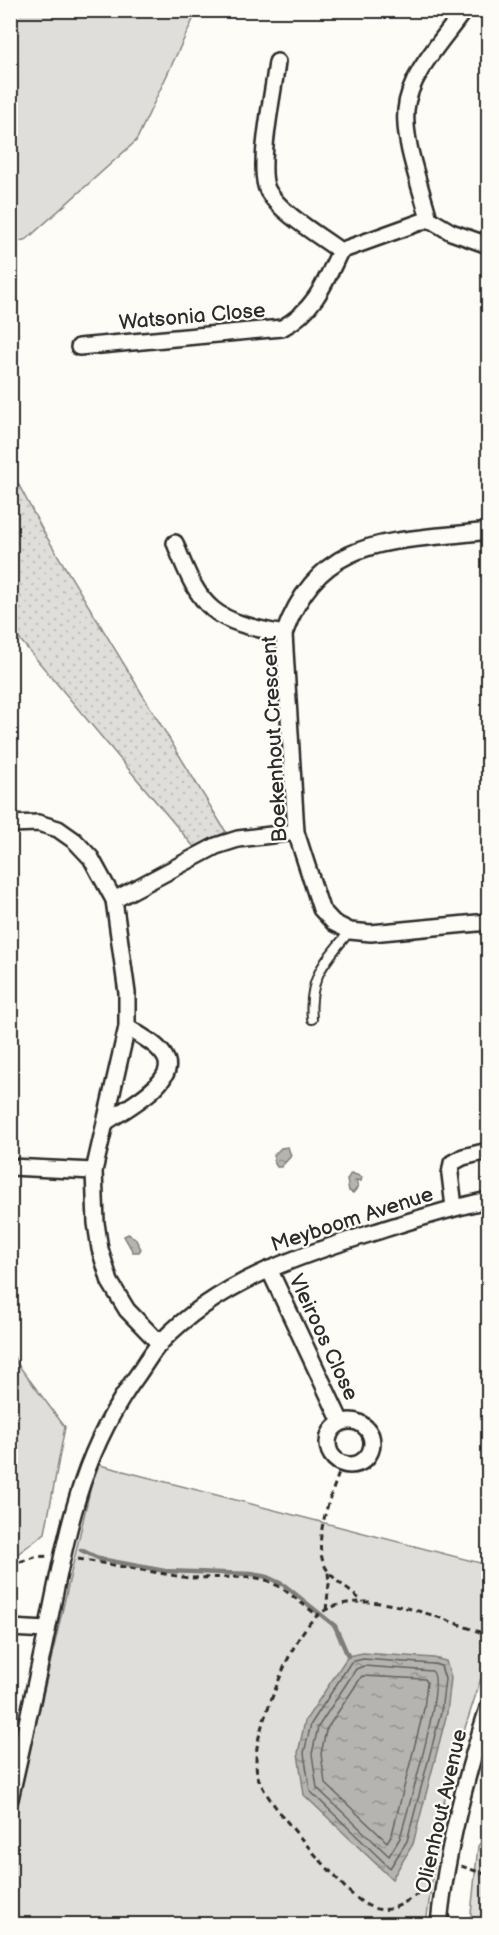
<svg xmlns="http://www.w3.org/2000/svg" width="499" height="1935" viewBox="0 0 499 1935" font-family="'Balsamiq Sans',sans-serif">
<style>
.grass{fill:url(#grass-dots);stroke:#858482;stroke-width:1.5}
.park{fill:#dfdeda;stroke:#858482;stroke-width:1.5}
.water{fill:url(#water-ripples);stroke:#7e7d7b;stroke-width:1.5}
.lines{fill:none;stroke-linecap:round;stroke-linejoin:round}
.shore{stroke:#626261;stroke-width:1.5}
.stream{stroke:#7e7d7b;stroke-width:4.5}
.service-casing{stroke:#2b2b2b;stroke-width:12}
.minor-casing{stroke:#2b2b2b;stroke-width:20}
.path{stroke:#2b2b2b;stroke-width:3;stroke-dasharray:6 4.5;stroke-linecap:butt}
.service{stroke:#fdfcf7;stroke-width:8}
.minor{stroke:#fdfcf7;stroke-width:15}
.labels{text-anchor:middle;stroke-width:4.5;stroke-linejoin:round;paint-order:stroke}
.street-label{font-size:21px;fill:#2b2b2b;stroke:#fdfcf7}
</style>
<defs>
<pattern id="grass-dots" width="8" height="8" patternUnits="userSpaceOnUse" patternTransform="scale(1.5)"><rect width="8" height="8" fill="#dfdeda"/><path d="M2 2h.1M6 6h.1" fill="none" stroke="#c0bfbb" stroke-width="1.8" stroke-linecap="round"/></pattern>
<pattern id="water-ripples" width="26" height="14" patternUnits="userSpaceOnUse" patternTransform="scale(1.5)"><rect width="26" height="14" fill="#b5b4b1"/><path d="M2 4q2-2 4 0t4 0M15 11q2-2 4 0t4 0" fill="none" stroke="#939390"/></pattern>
</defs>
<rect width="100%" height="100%" fill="#fdfcf7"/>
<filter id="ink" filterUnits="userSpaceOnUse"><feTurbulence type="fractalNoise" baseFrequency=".0167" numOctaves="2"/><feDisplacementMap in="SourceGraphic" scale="12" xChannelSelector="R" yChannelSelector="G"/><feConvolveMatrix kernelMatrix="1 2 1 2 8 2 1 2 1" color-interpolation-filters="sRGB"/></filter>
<g filter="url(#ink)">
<polygon class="grass" points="11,470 43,531 226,832 194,847 11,629"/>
<g class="park">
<polygon points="11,10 197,11 136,141 27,239 11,244"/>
<polygon points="11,1349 16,1362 65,1427 45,1533 11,1559"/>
<polygon points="96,1464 488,1565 488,1657 453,1765 440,1820 426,1924 11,1924 11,1834"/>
<polygon points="488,1833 488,1924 470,1924 478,1846"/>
</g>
<g class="water">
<polygon points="288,1147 291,1156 281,1167 277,1167 274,1162 274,1155 281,1148"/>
<polygon points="351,1173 362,1177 361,1181 356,1180 358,1187 353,1193 349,1191 347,1180"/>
<polygon points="128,1234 135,1238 141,1249 139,1252 133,1252 124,1236"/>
<polygon points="363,1653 434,1658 446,1661 451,1678 447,1713 413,1844 392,1879 304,1795 298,1753 305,1721 348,1656"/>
</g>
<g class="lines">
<g class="shore">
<polygon points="363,1659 433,1664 441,1666 445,1679 441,1712 407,1841 390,1868 310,1791 304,1753 311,1724 351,1662"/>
<path d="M364 1666 432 1671C447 1682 406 1815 400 1838L389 1856 317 1788 312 1754 318 1727 356 1669Z"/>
<polygon points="362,1676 425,1679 427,1682 424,1709 392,1834 387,1842 325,1783 321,1754 326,1730"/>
</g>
<polyline class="stream" points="81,1550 100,1559 165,1571 252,1574 267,1577 284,1585 335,1626 348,1656"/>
<g class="service-casing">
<path id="service" d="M312 1019C308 978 325 961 350 931"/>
</g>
<g class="minor-casing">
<g id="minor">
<path d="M464 10C444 39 409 74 406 110 403 142 421 187 429 219L451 232 488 245"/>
<path d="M277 62C274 90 256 170 268 191 280 213 320 236 340 251"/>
<polyline points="340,251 429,219"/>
<path d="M79 347 282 328C314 311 325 283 340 251"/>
<path d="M488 531C396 543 321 531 284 634L296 832 321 909 334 923 350 931 371 933 488 922"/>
<path d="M175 543C201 611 213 621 284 634"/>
<polyline points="10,824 38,823 58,829 75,841 91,858 114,900 127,993 127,1027 94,1171 96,1223 100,1249 110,1282 127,1310 160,1344"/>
<polyline points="114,900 216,846 238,839 296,832"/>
<path d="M106 1122C123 1110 180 1081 165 1057 158 1044 139 1035 127 1027"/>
<polyline points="10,1167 94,1171"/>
<polyline points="454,1207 450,1174 452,1163 463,1157 488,1151"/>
<polyline points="269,1269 341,1422"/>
<circle cx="350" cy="1443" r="22"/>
<polyline points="10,1628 47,1630"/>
<path d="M10 1799C23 1741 36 1684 48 1626 68 1530 80 1453 139 1373 146 1363 152 1352 160 1343 218 1282 297 1256 375 1232 413 1220 450 1208 488 1200"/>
<path d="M439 1924C446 1851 465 1779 488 1708"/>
</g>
</g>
<g class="path">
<path d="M342 1464C333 1492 308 1545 328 1571 336 1582 352 1592 363 1602"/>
<polyline points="78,1559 188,1578 252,1577 266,1580 282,1588 317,1615"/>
<polyline points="10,1565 35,1557 48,1556"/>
<polyline points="326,1610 329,1584 328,1572"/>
<polyline points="461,1866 488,1875"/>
<path d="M429 1892C420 1893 414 1896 407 1901 382 1917 369 1909 348 1891 328 1868 261 1799 257 1773 252 1744 267 1711 277 1685 285 1664 300 1629 318 1615 360 1582 445 1620 488 1635"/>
<polyline points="488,1924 488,1923"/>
</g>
<use href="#service" class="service"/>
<use href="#minor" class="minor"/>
</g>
</g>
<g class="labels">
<g class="street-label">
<text transform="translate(192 316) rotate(-5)" y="7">Watsonia Close</text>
<text transform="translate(274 739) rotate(-93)" y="7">Boekenhout Crescent</text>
<text transform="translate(352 1219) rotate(-18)" y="7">Meyboom Avenue</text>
<text transform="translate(324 1337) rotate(65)" y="7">Vleiroos Close</text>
<text transform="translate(441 1811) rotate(-77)" y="7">Olienhout Avenue</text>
</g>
</g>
<rect width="499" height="1935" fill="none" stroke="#fdfcf7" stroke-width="36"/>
<rect x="18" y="18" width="463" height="1899" fill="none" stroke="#2b2b2b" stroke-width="2" filter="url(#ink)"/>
</svg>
